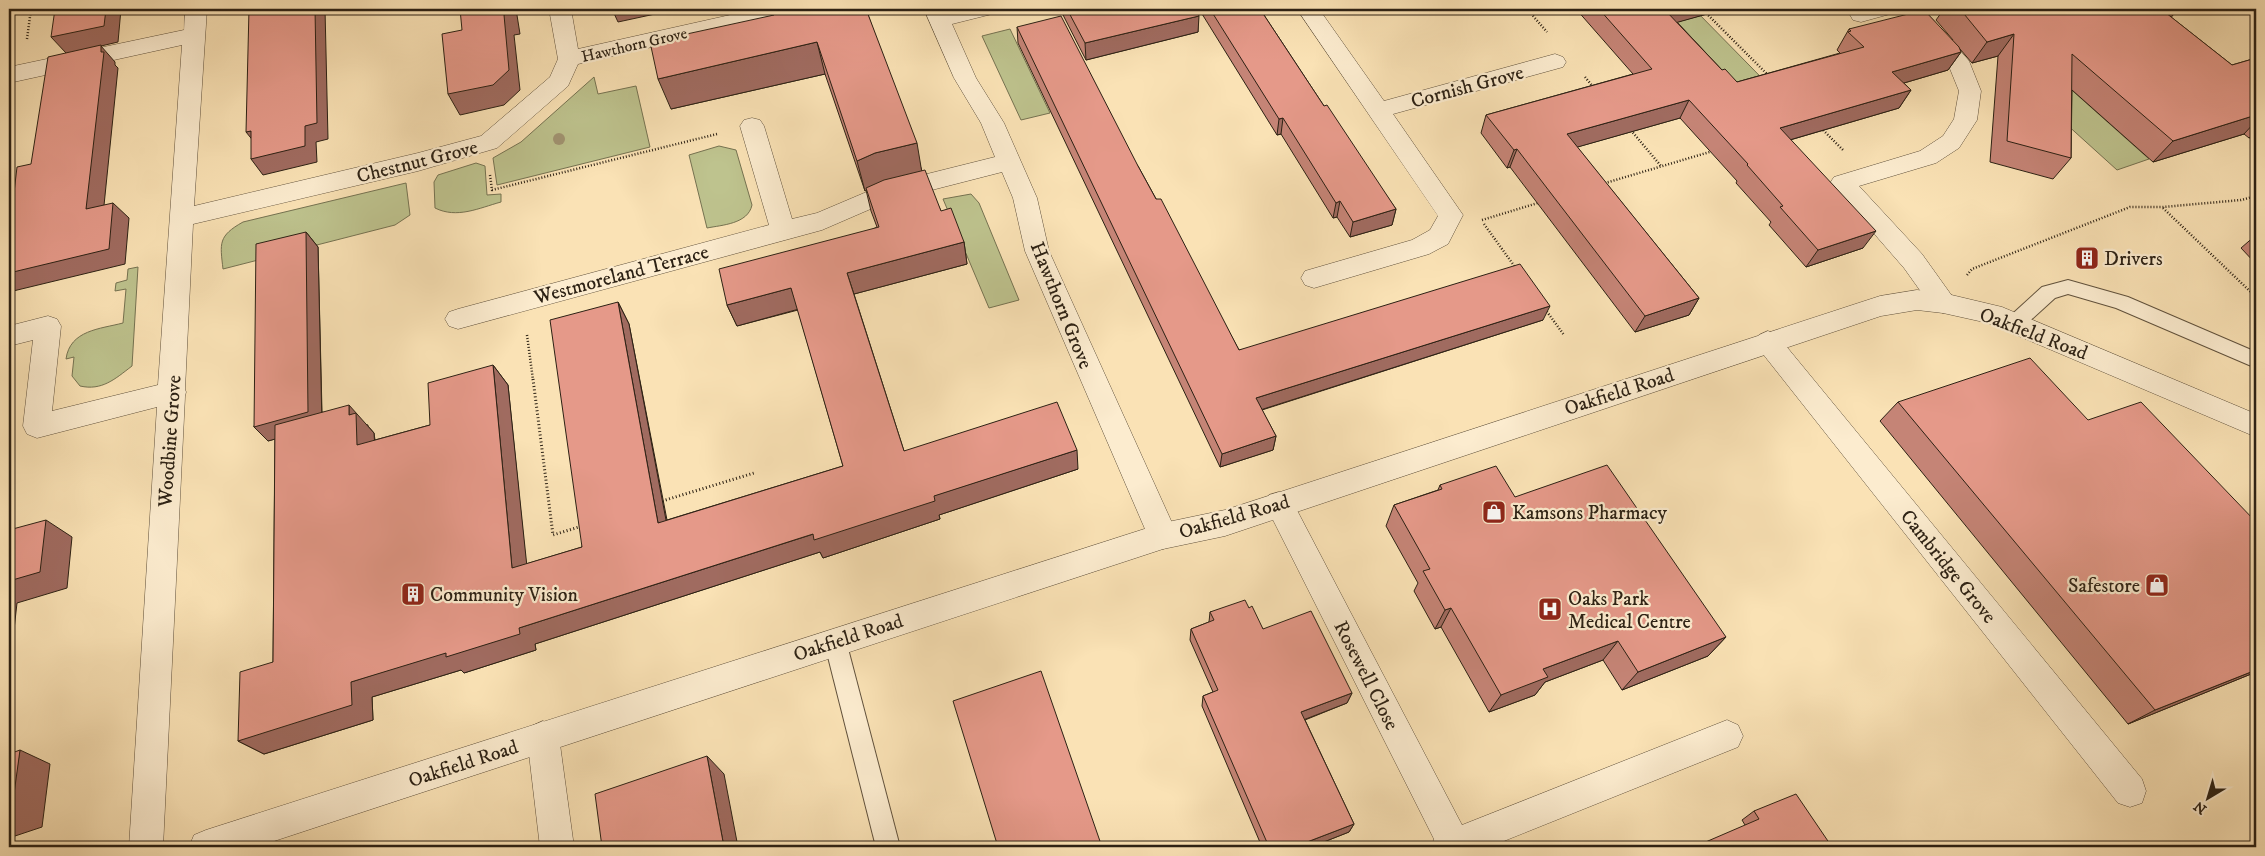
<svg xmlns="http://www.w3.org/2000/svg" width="2265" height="856" viewBox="0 0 2265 856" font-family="'IM FELL DW Pica',serif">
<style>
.green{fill:#bec38e;stroke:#757251}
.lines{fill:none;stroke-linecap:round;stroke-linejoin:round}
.service-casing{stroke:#60513c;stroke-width:2}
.minor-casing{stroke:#60513c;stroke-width:1}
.tertiary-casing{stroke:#60513c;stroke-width:1}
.path-far1{stroke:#2c2114;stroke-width:2.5;stroke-dasharray:1 2;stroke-linecap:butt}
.path{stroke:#2c2114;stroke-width:3;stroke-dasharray:1 2.5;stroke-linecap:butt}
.service{fill:#fceccf;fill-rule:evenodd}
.minor{fill:#fceccf;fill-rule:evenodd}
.tertiary{fill:#fceccf;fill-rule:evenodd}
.tree{fill:#a19371}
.wall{fill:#c58476;stroke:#2c2114}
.shaded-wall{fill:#a06b60;stroke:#2c2114}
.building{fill:#e59989;stroke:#2c2114}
.labels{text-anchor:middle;stroke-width:4.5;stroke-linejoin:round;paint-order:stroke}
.far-street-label{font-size:16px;fill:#2c2114;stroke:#fceccf}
.street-label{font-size:20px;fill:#2c2114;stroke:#fceccf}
.poi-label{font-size:20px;fill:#2c2114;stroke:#fceccf;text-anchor:start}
</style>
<rect width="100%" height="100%" fill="#fae2b5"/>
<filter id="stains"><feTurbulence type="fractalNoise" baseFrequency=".004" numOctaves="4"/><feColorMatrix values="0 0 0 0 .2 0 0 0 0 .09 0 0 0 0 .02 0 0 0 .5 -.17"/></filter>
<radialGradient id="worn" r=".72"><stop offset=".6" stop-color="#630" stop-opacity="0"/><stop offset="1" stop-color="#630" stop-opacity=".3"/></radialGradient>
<g class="green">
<polygon points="1644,9 1694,9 1804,121 1763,134"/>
<polygon points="1010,29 1050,113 1021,120 982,36"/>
<polygon points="594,77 598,94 636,86 650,147 497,185 493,158 521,142"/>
<polygon points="2066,85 2149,159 2117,170 2033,94"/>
<path d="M719 146 736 150 752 205C748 224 722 225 707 228L689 155Z"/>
<path d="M476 163 485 166 487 195 501 194V202C479 208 457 219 435 208L434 182 438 175Z"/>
<path d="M406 183 410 215 395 225 223 269C220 243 218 236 243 222Z"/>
<polygon points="971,194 979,203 1019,300 989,308 943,199"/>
<path d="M138 267 132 366C115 379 102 391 80 386L72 376 74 357 66 359C70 330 100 329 123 323L126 289 115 291 116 283 127 280 128 269Z"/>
</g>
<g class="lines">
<g class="service-casing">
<g id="service">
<polygon points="2068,280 2128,297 2256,352 2256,368 2116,308 2068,294 2055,298 2022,328 2015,330 2008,328 2006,323 2008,318 2042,287"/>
<polygon points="835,631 843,634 846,641 900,847 876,847 824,641 827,634"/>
</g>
</g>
<g class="minor-casing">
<g id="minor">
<polygon points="185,9 207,9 194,206 418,153 481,136 550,77 558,59 549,9 571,9 578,49 757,9 798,9 795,14 787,16 578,64 568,86 497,148 418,171 193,224 185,389 186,392 185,396 163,847 129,847 157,407 37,438 27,434 23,426 33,340 9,346 9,326 48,316 57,319 61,326 52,411 158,385 182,45 9,83 9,67 184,30"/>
<polygon points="924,9 946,9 947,11 957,9 995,9 992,14 952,24 976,78 1004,123 1037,198 1049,251 1178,536 1173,545 1163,549 1153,545 1148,536 1025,251 1013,198 1002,172 889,201 822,230 458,329 449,326 445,319 449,312 458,309 769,225 740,126 744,120 752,118 760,120 764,126 792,219 817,213 883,185 995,157 981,123 954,78"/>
<polygon points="1297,9 1319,9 1384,101 1555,54 1563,57 1566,62 1563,67 1393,114 1463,215 1448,244 1429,254 1314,288 1305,285 1301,278 1305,271 1412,240 1430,230 1438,216"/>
<polygon points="1858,9 1893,9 1890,14 1861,22 1853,20 1850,15 1853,10"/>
<polygon points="1902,9 1924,9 1969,61 1981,91 1977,120 1959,148 1936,163 1859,186 1922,254 1952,296 1956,303 1952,310 1943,313 1934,310 1904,268 1830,183 1834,177 1920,151 1943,136 1954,119 1959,91 1948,64 1906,19"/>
<polygon points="1768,331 1777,335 2142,779 2146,791 2142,803 2130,807 2118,803 1759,349 1755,342 1759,335"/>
<polygon points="1279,492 1289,495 1462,825 1727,720 1738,725 1743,736 1738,747 1489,847 1431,847 1434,839 1265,504 1269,495"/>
<polygon points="543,721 554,726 559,737 574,847 540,847 527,737 532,726"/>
</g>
</g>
<g class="tertiary-casing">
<polygon id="tertiary" points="1917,290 1943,293 2002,307 2256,414 2256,437 1988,323 1943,313 1917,310 1881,316 1225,536 1163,549 256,847 189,847 194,835 206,830 1163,523 1225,510 1880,296"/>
</g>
<g class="path-far1">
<polyline points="1527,9 1547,32"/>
<polyline points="1702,9 1769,76"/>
<polyline points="27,39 31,9"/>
<polyline points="1585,77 1594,88"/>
<polyline points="1629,128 1661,166"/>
<polyline points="1821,128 1843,150"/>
<polyline points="490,175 492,190 717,134"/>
<polyline points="1602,184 1713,151"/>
<polyline points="2163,208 2256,297"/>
<polyline points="1482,220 1541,202"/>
<polyline points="1484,224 1515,267"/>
<polyline points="1967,275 1972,269 2130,207 2163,207 2241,200 2256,196"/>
<polyline points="1545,309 1564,335"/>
<polyline points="527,335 533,380"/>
</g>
<g class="path">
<polyline points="533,379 553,535 582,526"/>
<polyline points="659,502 754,473"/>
</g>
<use href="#service" class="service"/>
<use href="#minor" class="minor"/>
<use href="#tertiary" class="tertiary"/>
</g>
<circle class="tree" cx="559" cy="139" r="6"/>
<g class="wall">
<polygon points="772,9 866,9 922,171 941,211 964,242 967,264 854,294 904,451 1078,469 939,515 940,519 823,558 820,552 535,644 536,650 464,673 461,670 372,697 373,720 264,754 238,741 273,662 275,439 268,441 254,427 306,232 318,247 322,412 368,425 368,426 374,433 375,440 430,425 493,365 508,385 526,564 582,547 618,302 629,324 667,520 843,466 798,310 737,326 727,305 877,227 871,211 866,190 865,191 825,74 671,109 774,15"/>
<polygon points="1060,9 1198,9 1198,32 1086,60"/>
<polygon points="1199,9 1260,9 1324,106 1396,209 1392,225 1350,237 1337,217 1333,218 1281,134 1277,135"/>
<polygon points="1576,9 1725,9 1677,22 1722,70 1737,82 1840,53 1837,50 1849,29 1953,40 1936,20 1944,9 2178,9 2171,17 2232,65 2256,58 2256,135 2249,138 2244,134 2153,162 2072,90 2071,158 2053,179 1990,162 1998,56 1972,63 1960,49 1961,52 1948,70 1904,83 1911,90 1899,108 1790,140 1863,248 1806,267 1769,225 1771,222 1736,183 1737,181 1680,118 1577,147 1699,298 1689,315 1635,332 1510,167 1507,168 1481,133 1486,115 1633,74"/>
<polygon points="1017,27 1138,166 1239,350 1543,320 1262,410 1276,436 1273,450 1220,467 1018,43"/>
<polygon points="2256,235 2256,264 2241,248"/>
<polygon points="1898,402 2256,672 2128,724 1880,421"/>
<polygon points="1440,485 1515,497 1726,637 1708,656 1622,690 1603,660 1545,682 1535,695 1489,712 1441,627 1435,629 1414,591 1418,583 1386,526 1394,505 1438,490"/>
<polygon points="1249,608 1263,629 1352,693 1347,703 1305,720 1354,824 1349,832 1311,847 1262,847 1202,706 1203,696 1213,692 1190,640 1191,629 1209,622 1210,612"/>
<polygon points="1754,811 1832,847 1745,825 1742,820"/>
</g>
<g class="shaded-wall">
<polygon points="106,9 121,9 118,42 101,46 115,62 115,65 118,68 102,225 86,209 66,53 51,37"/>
<polygon points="315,9 325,9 328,139 316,142 317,162 263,175 251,159"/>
<polygon points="509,9 516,9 520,34 514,35 520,90 504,105 460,115 448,94 504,15"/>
<polygon points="612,9 669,9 669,11 618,22"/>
<polygon points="1668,9 1725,9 1657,28 1665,10"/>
<polygon points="2157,9 2178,9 2169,20"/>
<polygon points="1199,16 1198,32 1086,60 1085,43"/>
<polygon points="2014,34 1998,56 1972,63 1987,42"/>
<polygon points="817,42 825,74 671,109 658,79"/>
<polygon points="1961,52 1948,70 1880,90 1892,72"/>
<polygon points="1911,90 1899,108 1769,146 1780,128"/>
<polygon points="1689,100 1680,118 1560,152 1567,134"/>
<polygon points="2256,115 2256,121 2244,134 2153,162 2173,141"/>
<polygon points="1283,118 1281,134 1277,135 1279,119"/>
<polygon points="251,131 259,148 246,132"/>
<polygon points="2256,131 2256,135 2249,138"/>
<polygon points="917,143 922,173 883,183 865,191 857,161 875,153"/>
<polygon points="1517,149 1510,167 1507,168 1514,150"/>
<polygon points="1340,201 1337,217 1333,218 1336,203"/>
<polygon points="113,203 129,218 125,264 9,292 9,273"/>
<polygon points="1396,209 1392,225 1350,237 1353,222"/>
<polygon points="1876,231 1863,248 1806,267 1818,250"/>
<polygon points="306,232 318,247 322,426 268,441 254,427"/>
<polygon points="964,242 967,264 854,294 847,273"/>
<polygon points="791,288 799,309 737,326 727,305"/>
<polygon points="1699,298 1689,315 1635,332 1645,316"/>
<polygon points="618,302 629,324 670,541 658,523"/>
<polygon points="1550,306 1543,320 1254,412 1256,398"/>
<polygon points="493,365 508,385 529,586 512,568"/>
<polygon points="349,405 374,433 376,464 357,445 349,415"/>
<polygon points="1276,436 1273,450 1220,467 1222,454"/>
<polygon points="1077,450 1078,469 939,515 940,519 823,558 820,552 535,644 536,650 464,673 461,670 372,697 373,720 264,754 238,741 351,682 519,628"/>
<polygon points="46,520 72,537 67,588 17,603 9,674 9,581"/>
<polygon points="1451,608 1441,627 1435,629 1445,610"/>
<polygon points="1726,637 1708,656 1622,690 1638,672"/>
<polygon points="1618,641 1603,660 1545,682 1535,695 1489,712 1501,695 1543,669"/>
<polygon points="2256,670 2256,672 2128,724 2155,710"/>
<polygon points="1352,693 1347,703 1298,722 1301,712"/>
<polygon points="20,750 50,764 42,827 9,838 9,816"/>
<polygon points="707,756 724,774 738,847 724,847"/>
<polygon points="1354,824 1349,832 1311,847 1294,847"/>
</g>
<g class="building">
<polygon points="55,9 106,9 104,26 51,37"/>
<polygon points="249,9 315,9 317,123 305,126 305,146 251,159 251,131 246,132"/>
<polygon points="460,9 509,9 510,13 504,15 509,70 493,85 448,94 442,34 462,30"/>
<polygon points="772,9 866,9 917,143 875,153 857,161 817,42 658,79 650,42 774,15"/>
<polygon points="1067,9 1198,9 1199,16 1085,43"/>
<polygon points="1210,9 1260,9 1324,106 1327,105 1396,209 1353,222 1340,201 1336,203 1283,118 1279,119"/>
<polygon points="1599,9 1668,9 1665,10 1722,70 1725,69 1737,82 1864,47 1848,32 1851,31 1849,29 1924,10 1959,47 1961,52 1892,72 1911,90 1780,128 1876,231 1818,250 1780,207 1783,206 1747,165 1748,164 1689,100 1567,134 1699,298 1645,316 1517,149 1514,150 1486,115 1652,69"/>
<polygon points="1960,9 2161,9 2232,65 2256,58 2256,115 2173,141 2072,54 2071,158 2007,141 2014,34 1987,42"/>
<polygon points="1061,16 1138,166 1156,199 1161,199 1239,350 1520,264 1550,306 1256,398 1276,436 1222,454 1017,27"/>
<polygon points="101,45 101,52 104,52 86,209 113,203 109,249 9,273 9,228 10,227 17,167 31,164 48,57"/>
<polygon points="925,170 941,211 951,208 964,242 847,273 904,451 1057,402 1077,450 934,496 935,501 814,540 813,534 519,628 520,634 446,657 446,653 351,682 352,705 238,741 240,672 273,662 275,425 349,405 349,415 356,413 357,445 430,425 428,383 493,365 512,568 582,547 550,320 618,302 658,523 843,466 791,288 727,305 719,269 879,227 866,188 884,180"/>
<polygon points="306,232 308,412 254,427 256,244"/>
<polygon points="2030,358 2088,420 2141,402 2256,522 2256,670 2155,710 1898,402"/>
<polygon points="1607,465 1726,637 1638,672 1618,641 1543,669 1548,677 1501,695 1451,608 1445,610 1423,571 1430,569 1394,505 1442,489 1440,485 1496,466 1515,497"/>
<polygon points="46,520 40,572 9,581 9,530"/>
<polygon points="1245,600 1249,608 1252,606 1263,629 1311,611 1352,693 1301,712 1354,824 1294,847 1269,847 1203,696 1218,690 1191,629 1214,620 1210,612"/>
<polygon points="1041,671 1102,847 998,847 953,701"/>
<polygon points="20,750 11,816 9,816 9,754"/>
<polygon points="707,756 724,847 602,847 595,794"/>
<polygon points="1796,794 1832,847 1694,847 1759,819 1754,811"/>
</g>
<defs>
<g id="building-square" transform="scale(1.25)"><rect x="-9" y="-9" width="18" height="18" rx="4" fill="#8f2418" stroke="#fceccf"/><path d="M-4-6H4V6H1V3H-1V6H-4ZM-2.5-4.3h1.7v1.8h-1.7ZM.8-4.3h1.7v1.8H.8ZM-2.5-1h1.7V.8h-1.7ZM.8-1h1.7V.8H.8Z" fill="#fff"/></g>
<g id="shop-square" transform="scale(1.25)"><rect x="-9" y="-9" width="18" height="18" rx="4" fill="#8f2418" stroke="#fceccf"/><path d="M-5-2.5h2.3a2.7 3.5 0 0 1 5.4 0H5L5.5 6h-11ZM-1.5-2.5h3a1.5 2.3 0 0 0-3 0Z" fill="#fff"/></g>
<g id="hospital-square" transform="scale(1.25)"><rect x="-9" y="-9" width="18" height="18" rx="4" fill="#8f2418" stroke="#fceccf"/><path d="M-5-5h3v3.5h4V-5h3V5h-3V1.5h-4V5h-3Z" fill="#fff"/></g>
</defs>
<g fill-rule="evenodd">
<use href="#building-square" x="2087" y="258"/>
<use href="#shop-square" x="1494" y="512"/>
<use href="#shop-square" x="2157" y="585"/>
<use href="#building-square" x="413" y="594"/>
<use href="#hospital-square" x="1550" y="609"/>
</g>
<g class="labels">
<g class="far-street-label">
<text transform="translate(634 44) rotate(-13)" y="6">Hawthorn Grove</text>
</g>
<g class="street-label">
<text transform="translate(1467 86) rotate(-15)" y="7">Cornish Grove</text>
<text transform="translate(417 161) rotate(-14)" y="7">Chestnut Grove</text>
<text transform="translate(621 274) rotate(-15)" y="7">Westmoreland Terrace</text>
<text transform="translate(1062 305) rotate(68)" y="7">Hawthorn Grove</text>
<text transform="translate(2034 333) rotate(21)" y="7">Oakfield Road</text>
<text transform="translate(1619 391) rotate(-18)" y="7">Oakfield Road</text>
<text transform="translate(169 441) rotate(-86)" y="7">Woodbine Grove</text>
<text transform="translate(1234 516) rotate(-16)" y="7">Oakfield Road</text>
<text transform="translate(1949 566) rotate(51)" y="7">Cambridge Grove</text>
<text transform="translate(848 637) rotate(-18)" y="7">Oakfield Road</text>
<text transform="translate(1367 675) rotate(63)" y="7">Rosewell Close</text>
<text transform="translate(463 763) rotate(-18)" y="7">Oakfield Road</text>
</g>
<g class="poi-label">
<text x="2104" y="265">Drivers</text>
<text x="1512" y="519">Kamsons Pharmacy</text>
<text x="2140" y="592" text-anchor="end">Safestore</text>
<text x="430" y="601">Community Vision</text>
<text x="1568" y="605">Oaks Park<tspan x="1568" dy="23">Medical Centre</tspan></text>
</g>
</g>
<rect width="2265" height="856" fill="none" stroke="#fae2b5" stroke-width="30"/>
<rect x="10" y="10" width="2245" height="836" fill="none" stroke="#2c2114" stroke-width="2.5"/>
<rect x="15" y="15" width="2235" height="826" fill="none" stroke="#2c2114"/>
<g transform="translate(2208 798) rotate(218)" stroke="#fceccf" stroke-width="4" paint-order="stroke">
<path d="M0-4L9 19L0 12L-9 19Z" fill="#2c2114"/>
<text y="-8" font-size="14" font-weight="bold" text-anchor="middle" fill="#2c2114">N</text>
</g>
<rect width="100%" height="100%" filter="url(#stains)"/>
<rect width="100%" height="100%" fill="url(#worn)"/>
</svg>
